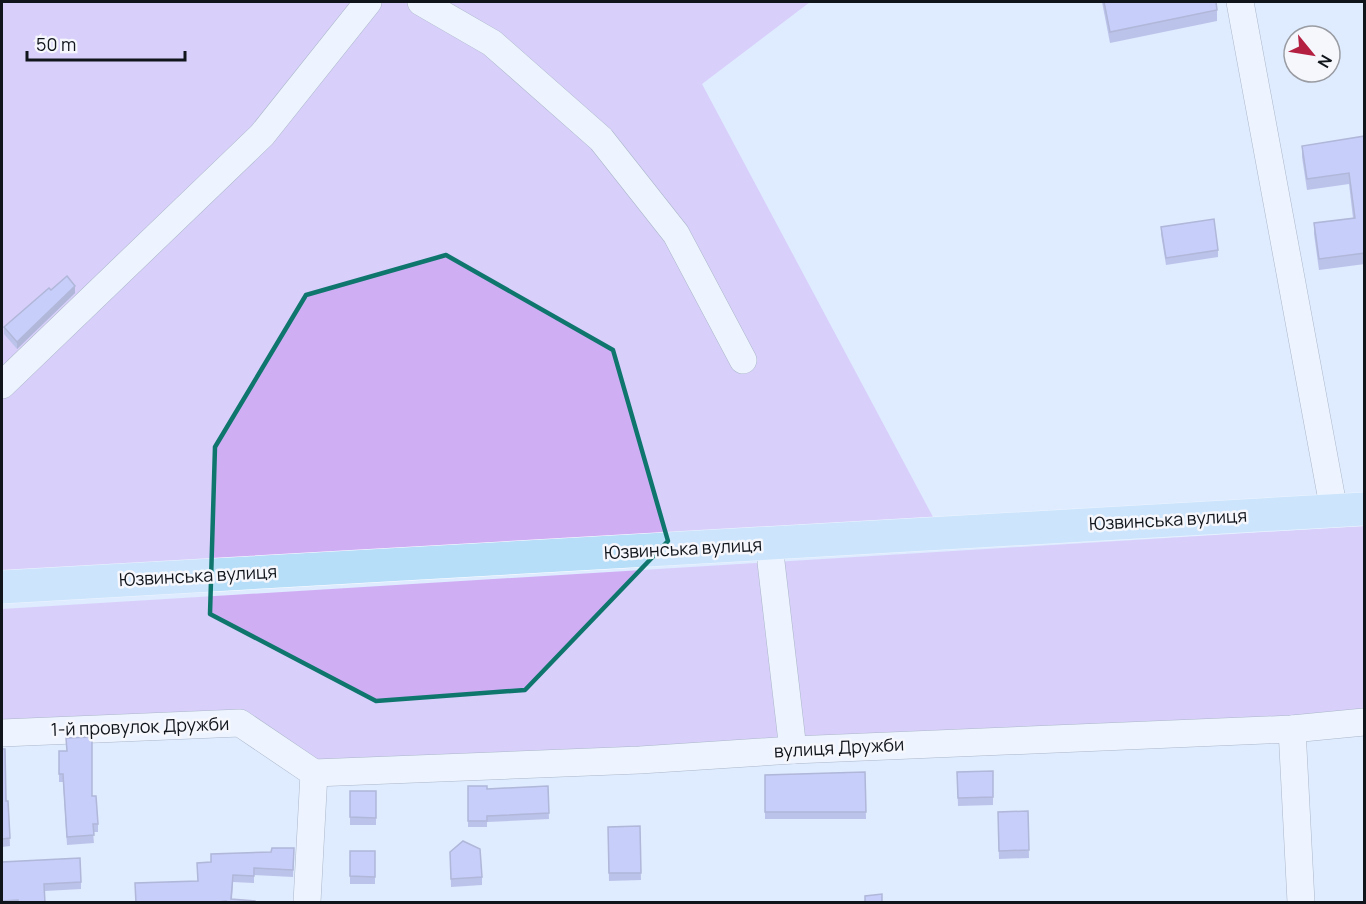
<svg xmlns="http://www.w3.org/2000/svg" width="1366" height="904" viewBox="0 0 1366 904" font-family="Manrope,sans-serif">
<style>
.green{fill:#d0aef4}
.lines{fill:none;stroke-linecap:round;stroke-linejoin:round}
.minor-casing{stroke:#6d7789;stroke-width:28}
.major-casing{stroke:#fff;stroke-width:34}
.minor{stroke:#fff;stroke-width:27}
.major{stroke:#b7def8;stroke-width:33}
.wall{fill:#9393d1}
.shaded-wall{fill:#7878aa}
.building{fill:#ababf3;stroke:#7878aa;stroke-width:1.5}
.marked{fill:none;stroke:#0f766e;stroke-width:4.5;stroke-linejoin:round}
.labels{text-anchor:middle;stroke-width:5;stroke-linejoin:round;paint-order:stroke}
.street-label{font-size:18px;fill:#10141b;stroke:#f5f7fc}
</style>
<rect width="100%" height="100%" fill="#dfebff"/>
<g class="green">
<polygon points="2,2 810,2 702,84 933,517 2,571"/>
<polygon points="1364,526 1364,722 314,773 240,723 2,733 2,609"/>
</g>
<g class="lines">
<g class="minor-casing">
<g id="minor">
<polyline points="421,2 492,43 601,139 676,234 743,360"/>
<polyline points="1240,2 1334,511"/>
<polyline points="2,385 262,135 368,2"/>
<polyline points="771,544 771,562 793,750"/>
<polyline points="1292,729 1301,902"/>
<polyline points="2,733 240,723 314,773 307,902"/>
<polyline points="314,773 640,760 793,750 1292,729 1364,722"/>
</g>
</g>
<g class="major-casing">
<polyline id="major" points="2,587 1364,509"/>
</g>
<use href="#minor" class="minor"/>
<use href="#major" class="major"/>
</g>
<g class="wall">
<polygon points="1102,2 1216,2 1217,10 1217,21 1110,43"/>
<polygon points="1365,136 1365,264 1319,270 1314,234 1314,223 1353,218 1349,184 1307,190 1302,157 1302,146"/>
<polygon points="1161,227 1218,250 1218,257 1166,265 1161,234"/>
<polygon points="51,290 75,293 17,349 4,334 4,327"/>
<polygon points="2,749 6,801 8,801 10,846 2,847"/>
<polygon points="59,751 98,824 98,832 93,832 94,843 67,845 63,782 59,782"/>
<polygon points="993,771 993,805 958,806 957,772"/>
<polygon points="865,772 866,819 765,819 765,775"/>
<polygon points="468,786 487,789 548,786 549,819 487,822 487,827 468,827"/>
<rect x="350" y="791" width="26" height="34"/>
<polygon points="1028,811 1029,858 999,859 998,812"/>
<polygon points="640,826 641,880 609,881 608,827"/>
<polygon points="294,848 293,877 254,875 254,883 233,882 232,899 255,903 136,903 197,881 271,852"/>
<rect x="350" y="851" width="25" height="33"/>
<polygon points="450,852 482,877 482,885 451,887"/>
<polygon points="2,862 81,882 81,889 45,891 45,903 2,903"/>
</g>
<polygon class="shaded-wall" points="75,286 75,293 17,349 17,342"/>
<g class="building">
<polygon points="1104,2 1216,2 1217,10 1110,32"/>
<polygon points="1365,136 1365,253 1319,259 1314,223 1355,218 1349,173 1307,179 1302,146"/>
<polygon points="1214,219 1218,250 1166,258 1161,227"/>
<polygon points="67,276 75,286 17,342 4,327 49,288 51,290"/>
<polygon points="92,737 92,796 96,796 98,824 93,824 94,835 67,837 63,774 59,774 59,751 67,751 66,738"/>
<polygon points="2,749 5,749 6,801 8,801 10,838 2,839"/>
<polygon points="993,771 993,797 958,798 957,772"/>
<polygon points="865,772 866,812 765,812 765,775"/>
<polygon points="468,786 487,786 487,789 548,786 549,813 487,816 487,821 468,821"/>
<polygon points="350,791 376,791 376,818 350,817"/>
<polygon points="1028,811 1029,850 999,851 998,812"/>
<polygon points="640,826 641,873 609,873 608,827"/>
<polygon points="463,841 480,849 482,877 451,879 450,852"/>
<polygon points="272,848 294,848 293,870 254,868 254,876 233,875 231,899 255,901 255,903 226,903 226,901 208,903 136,903 135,883 198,881 197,863 211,862 211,854 271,852"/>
<polygon points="350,851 375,851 375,877 350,876"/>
<polygon points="80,858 81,882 44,884 45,903 18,903 18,900 2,901 2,862"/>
<polygon points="882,894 882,903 865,903 865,896"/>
</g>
<path d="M0 0H1366V904H0ZM446 255 613 350 668 541 525 690 376 701 210 614 215 447 306 295Z" fill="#dfebff" fill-opacity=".55" fill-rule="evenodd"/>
<path class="marked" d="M446 255 613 350 668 541 525 690 376 701 210 614 215 447 306 295Z"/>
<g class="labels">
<g class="street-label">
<text transform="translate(1168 520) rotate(-3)" y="6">Юзвинська вулиця</text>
<text transform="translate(683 549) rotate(-3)" y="6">Юзвинська вулиця</text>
<text transform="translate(198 576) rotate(-3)" y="6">Юзвинська вулиця</text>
<text transform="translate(140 727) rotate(-2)" y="6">1-й провулок Дружби</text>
<text transform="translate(839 748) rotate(-3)" y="6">вулиця Дружби</text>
</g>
</g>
<rect width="1366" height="904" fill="none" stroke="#10141b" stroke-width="6"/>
<g transform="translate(1312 54) rotate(120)"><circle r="28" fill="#f5f7fc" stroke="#999ca2" stroke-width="1.5"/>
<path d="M0-4.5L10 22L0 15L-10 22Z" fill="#b32042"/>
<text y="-9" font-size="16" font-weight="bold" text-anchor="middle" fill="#10141b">N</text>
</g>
<path d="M27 51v9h158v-9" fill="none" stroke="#10141b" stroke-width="3"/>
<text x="36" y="51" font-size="18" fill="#10141b" stroke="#f5f7fc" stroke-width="4.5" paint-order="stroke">50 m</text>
</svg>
